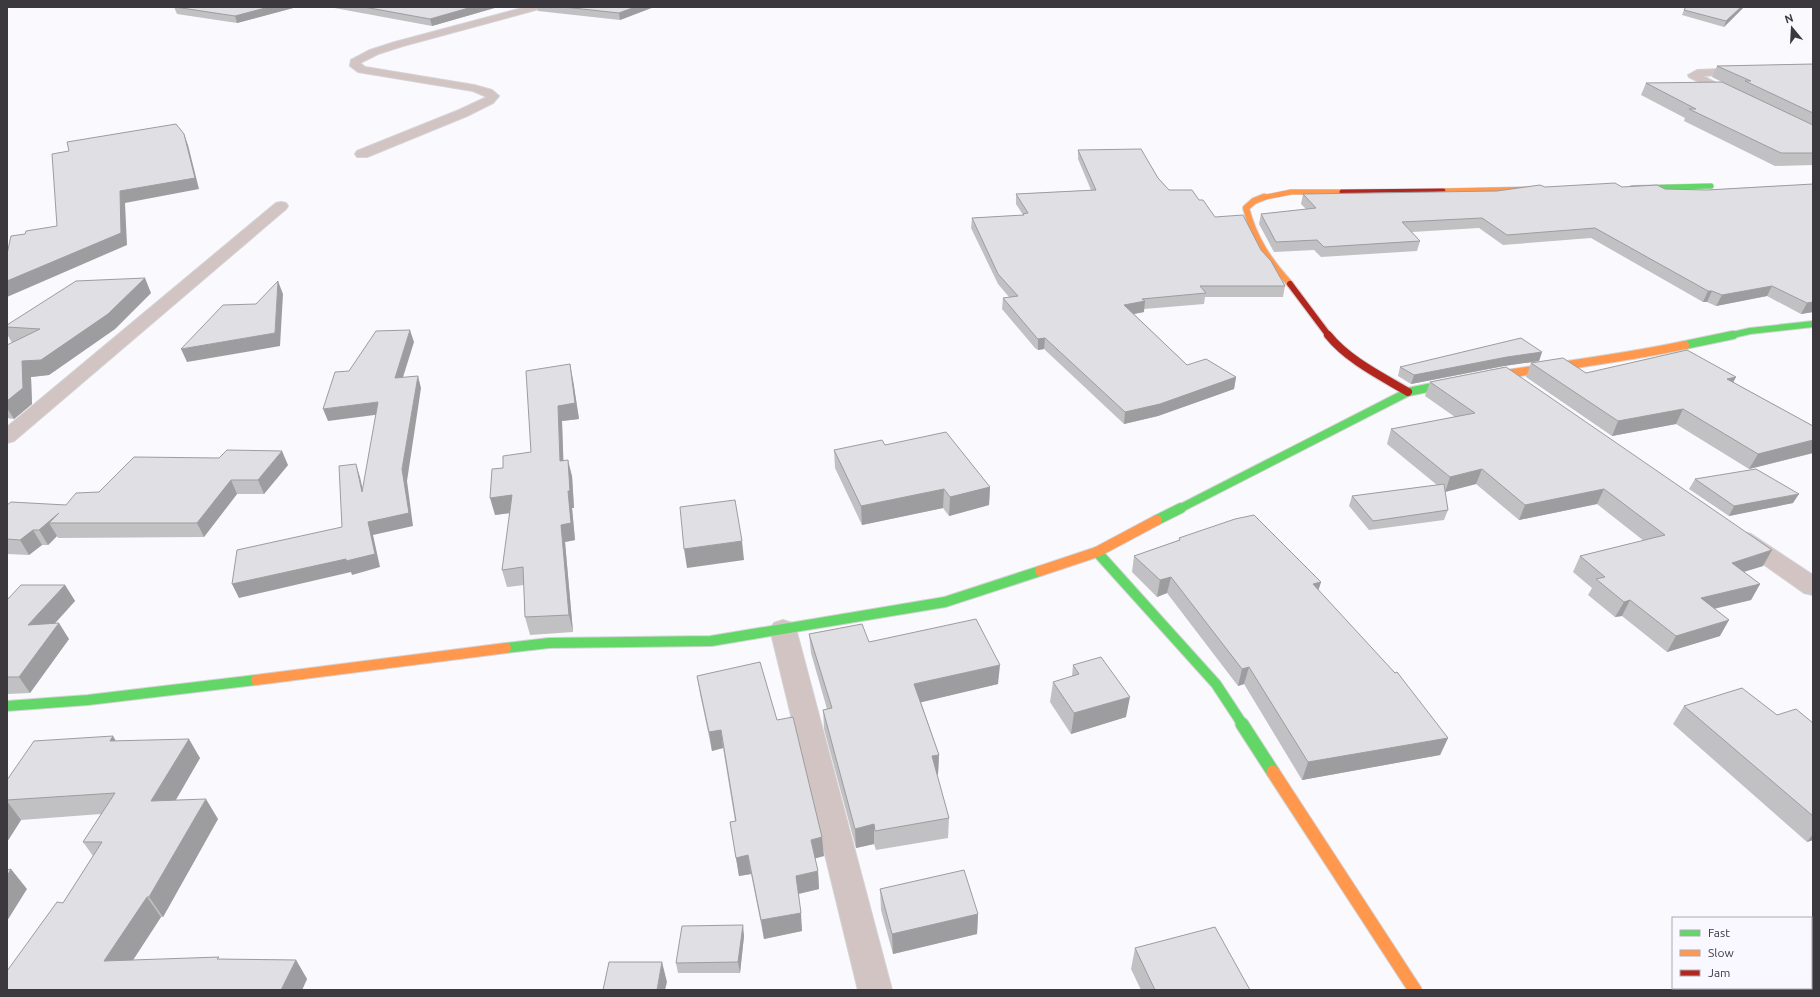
<svg xmlns="http://www.w3.org/2000/svg" width="1820" height="997" viewBox="0 0 1820 997" font-family="Ubuntu,sans-serif">
<style>
.lines{fill:none;stroke-linecap:round;stroke-linejoin:round}
.street-casing{stroke:#d4d3d6;stroke-width:2}
.fast-far4-casing{stroke:#d4d3d6;stroke-width:6}
.fast-far3-casing{stroke:#d4d3d6;stroke-width:8}
.fast-far2-casing{stroke:#d4d3d6;stroke-width:10}
.fast-far1-casing{stroke:#d4d3d6;stroke-width:12}
.fast-casing{stroke:#d4d3d6;stroke-width:15}
.slow-far4-casing{stroke:#d4d3d6;stroke-width:6}
.slow-far3-casing{stroke:#d4d3d6;stroke-width:8}
.slow-far2-casing{stroke:#d4d3d6;stroke-width:10}
.slow-far1-casing{stroke:#d4d3d6;stroke-width:12}
.slow-casing{stroke:#d4d3d6;stroke-width:15}
.jam-far2-casing{stroke:#d4d3d6;stroke-width:6}
.jam-far1-casing{stroke:#d4d3d6;stroke-width:8}
.jam-casing{stroke:#d4d3d6;stroke-width:10}
.street{fill:#d1c4c3;fill-rule:evenodd}
.fast-far4{stroke:#63d668;stroke-width:5}
.fast-far3{stroke:#63d668;stroke-width:6}
.fast-far2{stroke:#63d668;stroke-width:8}
.fast-far1{stroke:#63d668;stroke-width:10}
.fast{stroke:#63d668;stroke-width:13}
.slow-far4{stroke:#ff974d;stroke-width:5}
.slow-far3{stroke:#ff974d;stroke-width:6}
.slow-far2{stroke:#ff974d;stroke-width:8}
.slow-far1{stroke:#ff974d;stroke-width:10}
.slow{stroke:#ff974d;stroke-width:13}
.jam-far2{stroke:#b3261e;stroke-width:5}
.jam-far1{stroke:#b3261e;stroke-width:6}
.jam{stroke:#b3261e;stroke-width:8}
.wall{fill:#c1c0c3}
.shaded-wall{fill:#9d9c9f}
.building{fill:#e0dfe3;stroke:#9d9c9f}
</style>
<rect width="100%" height="100%" fill="#faf9fd"/>
<g class="lines">
<g class="street-casing">
<g id="street">
<polygon points="526,7 541,7 539,9 403,46 378,54 360,63 365,67 474,85 492,90 499,96 493,103 467,116 367,157 357,157 355,154 357,151 459,110 487,97 473,91 358,72 350,66 351,60 370,50 395,42"/>
<polygon points="1744,68 1748,69 1749,71 1748,73 1703,76 1735,93 1737,95 1735,97 1731,98 1689,77 1688,75 1697,70"/>
<polygon points="281,202 286,203 288,206 286,209 14,441 7,443 7,427 276,203"/>
<polygon points="1743,532 1751,534 1813,575 1813,595 1804,593 1735,544 1731,539 1735,534"/>
<polygon points="783,620 792,623 796,629 892,990 858,990 770,629 774,623"/>
</g>
</g>
<g class="fast-far4-casing">
<polyline id="fast-far4" points="1632,188 1711,186"/>
</g>
<g class="fast-far3-casing">
<polyline id="fast-far3" points="1728,336 1750,331 1813,324"/>
</g>
<g class="fast-far2-casing">
<g id="fast-far2">
<polyline points="1685,345 1733,335"/>
<polyline points="1179,509 1408,392 1447,384"/>
</g>
</g>
<g class="fast-far1-casing">
<g id="fast-far1">
<polyline points="1157,520 1181,508"/>
<polyline points="1097,552 1216,684 1243,725"/>
<polyline points="506,648 549,643 711,641 945,602 1040,571"/>
<polyline points="7,706 88,700 256,680"/>
</g>
</g>
<g class="fast-casing">
<polyline id="fast" points="1242,724 1273,772"/>
</g>
<g class="slow-far4-casing">
<g id="slow-far4">
<polyline points="1443,191 1534,189"/>
<polyline points="1261,198 1291,192 1342,192"/>
</g>
</g>
<g class="slow-far3-casing">
<path id="slow-far3" d="M1264,197L1254,201L1246,208C1254,239 1269,261 1290,284"/>
</g>
<g class="slow-far2-casing">
<path id="slow-far2" d="M1447,384C1526,369 1607,362 1685,345"/>
</g>
<g class="slow-far1-casing">
<g id="slow-far1">
<polyline points="1040,571 1097,552 1157,520"/>
<polyline points="256,680 506,648"/>
</g>
</g>
<g class="slow-casing">
<polyline id="slow" points="1273,772 1415,990"/>
</g>
<g class="jam-far2-casing">
<polyline id="jam-far2" points="1342,192 1443,191"/>
</g>
<g class="jam-far1-casing">
<polyline id="jam-far1" points="1290,284 1329,336"/>
</g>
<g class="jam-casing">
<path id="jam" d="M1328,335C1348,360 1381,376 1408,392"/>
</g>
<use href="#street" class="street"/>
<use href="#fast-far4" class="fast-far4"/>
<use href="#fast-far3" class="fast-far3"/>
<use href="#fast-far2" class="fast-far2"/>
<use href="#fast-far1" class="fast-far1"/>
<use href="#fast" class="fast"/>
<use href="#slow-far4" class="slow-far4"/>
<use href="#slow-far3" class="slow-far3"/>
<use href="#slow-far2" class="slow-far2"/>
<use href="#slow-far1" class="slow-far1"/>
<use href="#slow" class="slow"/>
<use href="#jam-far2" class="jam-far2"/>
<use href="#jam-far1" class="jam-far1"/>
<use href="#jam" class="jam"/>
</g>
<g class="wall">
<polygon points="174,7 297,7 237,23 177,14"/>
<polygon points="329,7 498,7 432,26"/>
<polygon points="538,7 654,7 620,20 538,11"/>
<polygon points="1686,7 1744,7 1724,27 1682,15 1684,10"/>
<polygon points="1813,64 1813,165 1775,166 1684,121 1685,118 1641,95 1646,83 1722,82 1712,77 1717,66"/>
<polygon points="1078,150 1158,178 1169,190 1199,200 1215,217 1261,250 1285,286 1283,297 1205,297 1204,304 1144,309 1144,312 1134,314 1187,365 1236,377 1234,389 1158,416 1124,424 1044,349 1038,350 1035,348 1002,309 1003,298 1009,297 998,284 971,228 972,218 1023,215 1016,204 1016,194 1091,190 1078,159"/>
<polygon points="1813,184 1813,312 1801,314 1767,296 1716,306 1707,302 1703,302 1591,238 1503,245 1479,228 1412,232 1420,241 1417,251 1321,257 1314,250 1274,252 1259,224 1261,214 1306,209 1301,204 1303,194 1497,191 1545,187 1622,187 1665,189 1707,190"/>
<polygon points="151,293 115,329 49,375 31,377 32,404 14,419 7,418 7,345 12,343 7,334 7,325"/>
<polygon points="1542,352 1539,361 1504,366 1411,384 1398,376 1400,367"/>
<polygon points="1531,363 1586,373 1736,377 1733,382 1813,426 1813,453 1749,469 1676,424 1612,436 1526,377"/>
<polygon points="573,380 579,419 562,421 563,460 572,476 574,508 572,508 575,540 565,542 573,632 530,635 525,617 524,585 507,587 502,570 510,513 495,515 503,468 531,452"/>
<polygon points="1430,382 1763,566 1744,572 1760,584 1751,600 1714,609 1720,636 1667,652 1622,616 1615,617 1588,595 1592,588 1573,572 1580,556 1644,541 1597,504 1519,520 1476,484 1445,492 1448,510 1444,520 1369,530 1349,506 1352,496 1437,485 1387,444 1391,429 1455,417 1425,396"/>
<polygon points="885,445 990,487 989,505 949,516 943,508 862,525 835,468 834,450"/>
<polygon points="288,465 264,494 237,494 204,537 58,538 57,536 48,545 42,545 29,555 7,554 7,505 66,505 99,492"/>
<polygon points="1695,479 1793,503 1729,516 1689,489"/>
<polygon points="1179,538 1321,582 1318,590 1448,738 1440,755 1302,780 1244,684 1238,686 1167,593 1157,597 1132,572 1134,556 1179,540"/>
<polygon points="65,585 75,601 55,623 69,639 30,693 7,694 7,600"/>
<polygon points="809,634 869,642 998,684 921,702 939,755 938,774 937,775 949,818 948,838 876,850 874,844 856,848 824,729 823,710 827,709 811,653"/>
<polygon points="1073,665 1126,717 1071,734 1050,702 1053,682 1072,676"/>
<polygon points="697,676 777,720 824,856 815,858 818,871 819,889 798,894 802,931 764,939 751,874 739,876 730,822 735,821 723,748 712,751 700,694"/>
<polygon points="1684,706 1813,723 1813,840 1807,842 1673,724"/>
<polygon points="116,741 200,758 176,800 218,819 163,917 161,917 133,960 220,959 296,960 307,979 302,990 7,990 93,856 83,842 101,814 21,820 7,842 7,780"/>
<polygon points="880,889 978,914 977,934 893,954 881,910"/>
<polygon points="744,936 740,973 678,973 676,963"/>
<polygon points="1135,948 1250,990 1141,990 1131,969"/>
</g>
<g class="shaded-wall">
<polygon points="269,7 297,7 237,23 235,16"/>
<polygon points="472,7 498,7 432,26 430,19"/>
<polygon points="635,7 654,7 620,20 619,13"/>
<polygon points="1741,7 1744,7 1724,27 1726,21"/>
<polygon points="184,134 188,145 199,189 125,203 127,245 7,297 7,281"/>
<polygon points="145,278 151,293 115,329 49,375 31,377 32,404 14,419 7,408 7,401 22,361"/>
<polygon points="278,281 283,294 280,346 187,362 181,349 275,333"/>
<polygon points="1772,286 1767,296 1716,306 1722,295"/>
<polygon points="1708,291 1712,291 1707,302 1703,302"/>
<polygon points="1145,301 1144,312 1123,316 1124,305"/>
<polygon points="1813,302 1813,312 1801,314 1807,303"/>
<polygon points="410,330 414,342 399,390 395,378"/>
<polygon points="1045,338 1044,349 1038,350 1038,339"/>
<polygon points="1542,352 1539,361 1504,366 1411,384 1414,375 1507,357"/>
<polygon points="570,364 573,380 579,419 562,421 564,477 560,461 558,406"/>
<polygon points="418,376 421,388 407,481 413,526 373,535 380,567 352,575 351,572 239,598 232,584 368,522 402,469"/>
<polygon points="1236,377 1234,389 1158,416 1124,424 1125,412"/>
<polygon points="1736,377 1728,392 1727,379"/>
<polygon points="378,402 382,414 328,421 323,409"/>
<polygon points="1683,409 1676,424 1612,436 1618,421"/>
<polygon points="1813,440 1813,453 1749,469 1758,454"/>
<polygon points="282,451 288,465 264,494 258,480"/>
<polygon points="568,460 572,476 574,508 572,508 575,540 565,542 573,632 569,615 561,525 568,491"/>
<polygon points="356,464 360,477 366,504 362,492"/>
<polygon points="1482,469 1476,484 1445,492 1450,477"/>
<polygon points="231,480 237,494 204,537 197,523"/>
<polygon points="990,487 989,505 949,516 950,497"/>
<polygon points="944,489 943,508 862,525 861,506"/>
<polygon points="1604,489 1597,504 1519,520 1525,505"/>
<polygon points="1799,494 1793,503 1729,516 1734,506"/>
<polygon points="512,495 517,512 495,515 490,498"/>
<polygon points="59,513 49,523 57,536 48,545 39,530"/>
<polygon points="33,530 42,545 29,555 20,540"/>
<polygon points="742,541 744,560 687,568 684,549"/>
<polygon points="1772,550 1763,566 1723,578 1732,563"/>
<polygon points="1171,577 1167,593 1157,597 1160,580"/>
<polygon points="1321,582 1316,598 1313,584"/>
<polygon points="1760,584 1751,600 1691,614 1701,598"/>
<polygon points="65,585 75,601 39,641 28,625"/>
<polygon points="1630,600 1622,616 1615,617 1624,602"/>
<polygon points="1729,620 1720,636 1667,652 1676,636"/>
<polygon points="59,623 69,639 30,693 19,677"/>
<polygon points="1000,665 998,684 914,704 914,684"/>
<polygon points="1249,667 1244,684 1238,686 1242,669"/>
<polygon points="1130,697 1126,717 1071,734 1074,713"/>
<polygon points="721,730 723,748 712,751 709,732"/>
<polygon points="113,736 125,756 110,741"/>
<polygon points="1448,738 1440,755 1302,780 1308,762"/>
<polygon points="189,739 200,758 164,820 151,801"/>
<polygon points="939,755 938,774 931,776 932,756"/>
<polygon points="206,799 218,819 163,917 149,897"/>
<polygon points="7,801 21,820 7,842"/>
<polygon points="874,824 874,844 856,848 855,829"/>
<polygon points="1813,834 1813,840 1807,842"/>
<polygon points="822,837 824,856 813,859 811,840"/>
<polygon points="748,855 751,874 739,876 736,858"/>
<polygon points="11,869 27,889 7,921 7,876"/>
<polygon points="818,871 819,889 798,894 796,876"/>
<polygon points="147,897 161,917 120,980 104,961"/>
<polygon points="801,913 802,931 764,939 761,920"/>
<polygon points="978,914 977,934 893,954 892,934"/>
<polygon points="743,925 744,936 740,973 738,962"/>
<polygon points="296,960 307,979 302,990 281,990"/>
<polygon points="662,962 667,982 665,990 657,990"/>
</g>
<g class="building">
<polygon points="175,7 269,7 235,16"/>
<polygon points="364,7 472,7 430,19"/>
<polygon points="564,7 635,7 619,13"/>
<polygon points="1686,7 1741,7 1726,21 1684,10"/>
<polygon points="1813,64 1813,113 1745,81 1751,81 1717,66"/>
<polygon points="1722,82 1813,125 1813,153 1781,153 1689,109 1696,109 1646,83"/>
<polygon points="176,124 184,134 195,178 120,191 121,233 7,281 7,254 11,236 25,234 26,231 57,226 52,154 69,151 67,142"/>
<polygon points="1141,149 1158,178 1169,190 1192,190 1199,200 1203,200 1215,217 1243,215 1261,250 1271,261 1285,286 1200,286 1206,293 1142,299 1145,301 1124,305 1187,365 1206,359 1236,377 1160,404 1125,412 1045,338 1038,339 1036,337 1003,298 1018,296 998,274 972,218 1024,215 1023,214 1028,213 1016,194 1096,190 1078,150"/>
<polygon points="1615,183 1622,187 1657,185 1665,189 1707,190 1813,184 1813,302 1807,303 1772,286 1722,295 1712,291 1708,291 1595,228 1507,235 1482,218 1402,222 1420,241 1324,247 1317,240 1276,242 1261,214 1316,208 1303,194 1497,191 1540,185 1545,187"/>
<polygon points="145,278 108,314 41,360 22,361 23,388 7,401 7,345 40,329 7,327 7,325 76,281"/>
<polygon points="278,281 275,333 181,349 223,305 256,304"/>
<polygon points="410,330 395,378 418,376 402,469 409,513 368,522 375,554 346,561 346,559 232,584 237,550 342,527 339,466 356,464 362,492 378,402 323,409 335,372 349,371 376,331"/>
<polygon points="1521,338 1542,352 1507,357 1414,375 1400,367"/>
<polygon points="1687,350 1736,377 1727,379 1813,426 1813,440 1758,454 1683,409 1618,421 1531,363 1563,358 1586,373"/>
<polygon points="570,364 575,403 558,406 560,461 568,460 570,491 568,491 571,523 561,525 569,615 525,617 523,567 502,570 512,495 490,498 492,469 503,468 503,456 531,452 526,371"/>
<polygon points="1506,367 1772,550 1732,563 1760,584 1701,598 1729,620 1676,636 1630,600 1624,602 1596,579 1605,577 1580,556 1665,535 1604,489 1525,505 1482,469 1450,477 1391,429 1475,413 1430,382"/>
<polygon points="946,432 990,487 950,497 944,489 861,506 834,450 882,440 885,445"/>
<polygon points="227,450 282,451 258,480 231,480 197,523 49,523 59,513 39,530 33,530 20,540 7,539 7,505 11,502 66,505 76,493 99,492 134,457 219,458"/>
<polygon points="1756,469 1799,494 1734,506 1695,479"/>
<polygon points="1444,484 1448,510 1373,521 1352,496"/>
<polygon points="735,500 742,541 684,549 680,507"/>
<polygon points="1254,515 1321,582 1313,584 1395,673 1397,672 1448,738 1308,762 1249,667 1242,669 1171,577 1160,580 1134,556 1180,540 1179,538 1235,519"/>
<polygon points="21,585 65,585 28,625 59,623 19,677 7,677 7,600"/>
<polygon points="976,619 1000,665 914,684 939,755 932,756 949,818 875,831 874,824 855,829 823,710 832,708 809,634 862,624 869,642"/>
<polygon points="1101,657 1130,697 1074,713 1053,682 1079,674 1073,665"/>
<polygon points="760,662 777,720 793,717 822,837 811,840 818,871 796,876 801,913 761,920 748,855 736,858 730,822 736,821 721,730 709,732 697,676"/>
<polygon points="1742,688 1777,715 1796,709 1813,723 1813,816 1684,706"/>
<polygon points="113,736 110,741 189,739 151,801 206,799 149,897 147,897 104,961 219,957 217,959 296,960 281,990 7,990 7,971 57,902 63,903 102,842 83,842 115,793 7,800 7,780 34,741"/>
<polygon points="11,869 7,876 7,870"/>
<polygon points="964,870 978,914 892,934 880,889"/>
<polygon points="743,925 738,962 676,963 682,926"/>
<polygon points="1215,927 1250,990 1155,990 1135,948"/>
<polygon points="609,962 662,962 657,990 603,990"/>
</g>
<rect width="1820" height="997" fill="none" stroke="#3b393d" stroke-width="16"/>
<rect x="1672" y="917" width="140" height="72" fill="#f9f7ff" stroke="#adabb1"/>
<rect x="1680" y="930" width="20" height="6" fill="#63d668" stroke="#adabb1"/>
<text x="1708" y="937" font-size="12" fill="#3b393d">Fast</text>
<rect x="1680" y="950" width="20" height="6" fill="#ff974d" stroke="#adabb1"/>
<text x="1708" y="957" font-size="12" fill="#3b393d">Slow</text>
<rect x="1680" y="970" width="20" height="6" fill="#b3261e" stroke="#adabb1"/>
<text x="1708" y="977" font-size="12" fill="#3b393d">Jam</text>
<g transform="translate(1792 28) rotate(342)" stroke="#f9f7ff" stroke-width="3" paint-order="stroke">
<path d="M0-3L7 15L0 10L-7 15Z" fill="#3b393d"/>
<text y="-6" font-size="11" font-weight="bold" text-anchor="middle" fill="#3b393d">N</text>
</g>
</svg>
